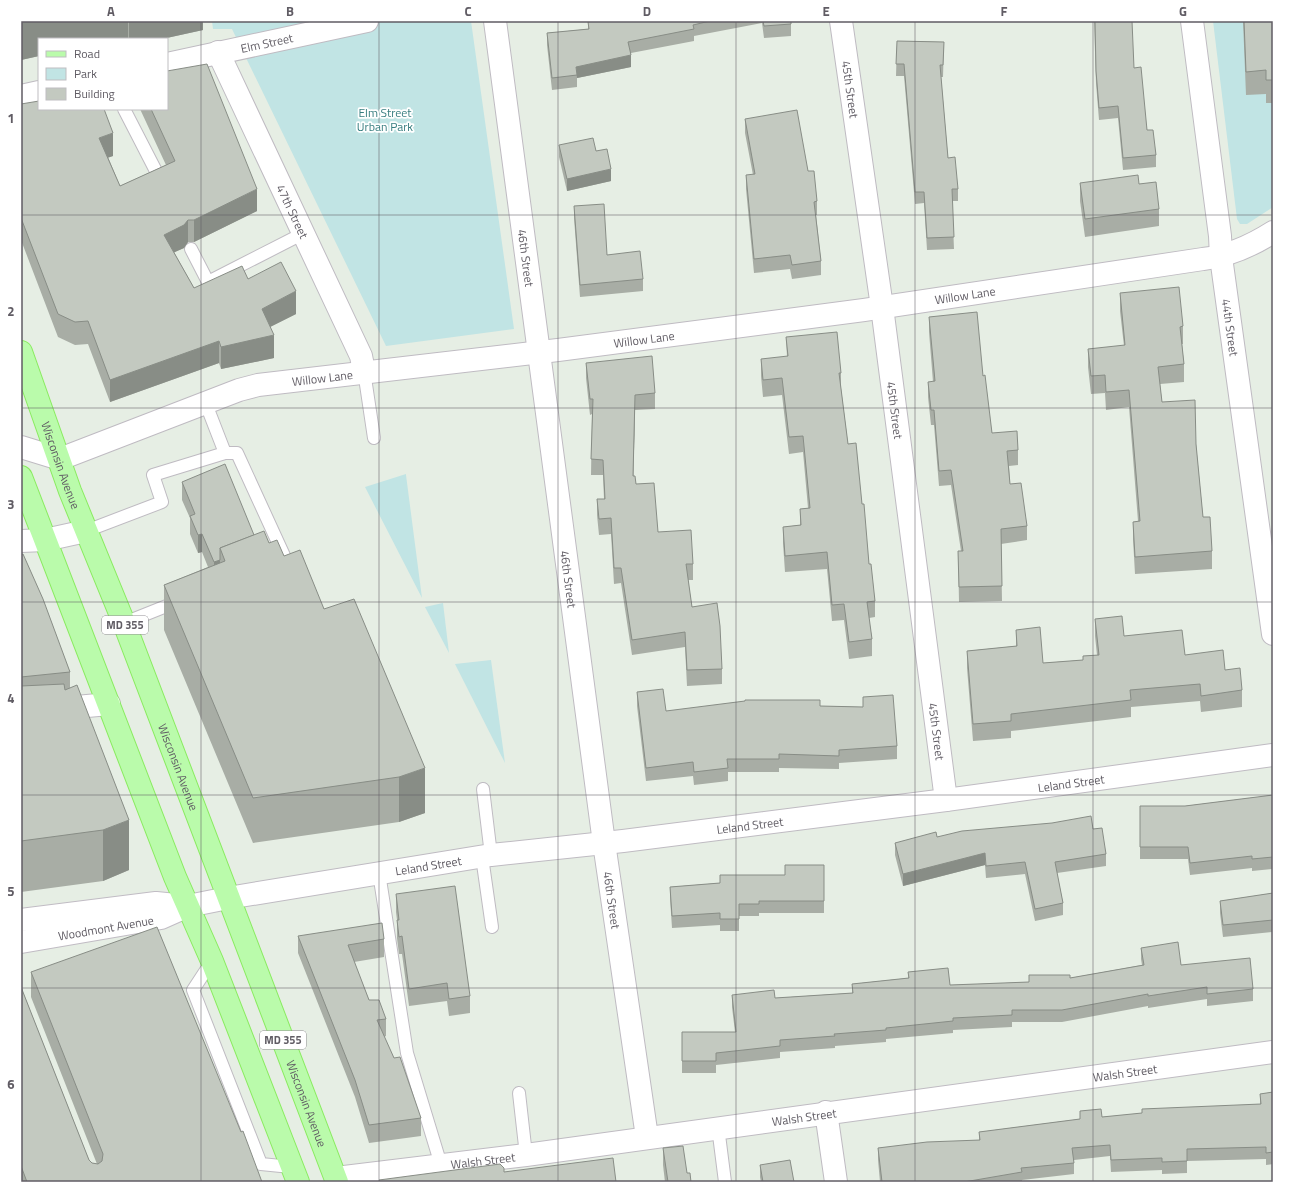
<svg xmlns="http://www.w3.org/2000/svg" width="1294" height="1203" viewBox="0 0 1294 1203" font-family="'Titillium Web',sans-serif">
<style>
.green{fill:#c1e4e4}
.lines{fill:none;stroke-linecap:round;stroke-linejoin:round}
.lane-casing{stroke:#bfbbc2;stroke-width:14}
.street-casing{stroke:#bfbbc2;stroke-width:24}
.secondary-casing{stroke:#c1bcc4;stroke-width:24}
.primary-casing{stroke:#8aeb60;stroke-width:24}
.lane{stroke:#fff;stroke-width:12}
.street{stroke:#fff;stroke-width:22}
.secondary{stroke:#fff;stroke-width:22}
.primary{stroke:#bafbab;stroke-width:22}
.wall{fill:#a8ada5}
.shaded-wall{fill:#888d86}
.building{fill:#c3c9c0;stroke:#888d86}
.grid{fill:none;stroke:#605c64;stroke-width:1;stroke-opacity:0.55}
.labels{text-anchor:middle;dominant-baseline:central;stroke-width:3.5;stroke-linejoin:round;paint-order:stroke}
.shield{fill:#fff;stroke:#908d92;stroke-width:1}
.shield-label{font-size:11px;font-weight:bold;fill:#605c64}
.street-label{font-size:12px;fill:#605c64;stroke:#fff}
.park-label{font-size:12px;fill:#377d7f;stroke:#fff}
.neatline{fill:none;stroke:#605c64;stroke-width:1.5}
.grid-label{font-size:13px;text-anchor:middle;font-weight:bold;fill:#605c64}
</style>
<rect width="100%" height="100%" fill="#e6eee4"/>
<g class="green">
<polygon points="212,21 471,21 514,329 386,346 232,29 213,29"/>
<polygon points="1213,21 1273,21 1273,207 1247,224 1240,224 1237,219"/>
<polygon points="406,474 406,475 422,598 365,487"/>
<polygon points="443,603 449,653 425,607"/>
<polygon points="491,660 505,763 455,664"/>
</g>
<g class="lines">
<g class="lane-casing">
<g id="lane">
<polyline points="124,109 159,177"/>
<polyline points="191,249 208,282 304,233"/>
<polyline points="364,371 374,438"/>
<polyline points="206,404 225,453"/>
<polyline points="86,531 162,502 153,475 225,453 237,453 286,560 274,565"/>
<polyline points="124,623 179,601"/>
<polyline points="483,789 491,855"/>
<polyline points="482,857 492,927"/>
<polyline points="379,873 407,1053 441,1165"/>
<polyline points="212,961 193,990 261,1164 291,1167"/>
<polyline points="519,1093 526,1155"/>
<polyline points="718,1127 725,1182"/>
</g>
</g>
<g class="street-casing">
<g id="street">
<path id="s1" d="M495,21L604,843L647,1137"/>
<path id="s2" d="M841,21L882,307L946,800"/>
<path id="s3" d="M1192,21L1220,236L1221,257L1273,634"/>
<path id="s4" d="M218,52L361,356L364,371"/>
<path id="s5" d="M167,64L367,21"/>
<polyline points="21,96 39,92"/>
<path id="s6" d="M21,447L60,459L239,390L258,385L558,350L864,310L1203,259C1229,256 1251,246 1273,232"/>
<polyline points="21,541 45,540"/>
<polyline points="21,712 109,704"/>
<path id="s7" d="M228,898L491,855L623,841L946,800L1273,755"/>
<polyline points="826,1112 836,1182"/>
<path id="s8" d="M336,1178L526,1155L1273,1052"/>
</g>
</g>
<g class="secondary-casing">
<g id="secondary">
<polyline points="45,540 86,531"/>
<polyline points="21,920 156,903 186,906"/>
<path id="s9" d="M21,942L161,918L188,906L228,898"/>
</g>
</g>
<g class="primary-casing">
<g id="primary">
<path id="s10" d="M21,352L70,491L124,623L337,1182"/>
<polyline points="21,477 175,877 212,961 298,1182"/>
</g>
</g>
<use href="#lane" class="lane"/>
<use href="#street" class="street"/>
<use href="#secondary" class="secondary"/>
<use href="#primary" class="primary"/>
</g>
<g class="wall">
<polygon points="21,21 203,21 203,30 162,39 128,39 128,38 123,39 39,39 39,56 21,60"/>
<polygon points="593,21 791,21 791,36 764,38 762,23 694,36 694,41 631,53 631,67 577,78 577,87 552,90 547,45 547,33 588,29 588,22"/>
<polygon points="1094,21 1134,68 1147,130 1156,155 1156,167 1123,170 1118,118 1099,120 1096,83"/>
<polygon points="1243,21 1273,21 1273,103 1266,103 1266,94 1246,95"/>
<polygon points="897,41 944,42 943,77 941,77 948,158 958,189 958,201 952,201 954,249 927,250 924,203 915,204 904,76 896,76"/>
<polygon points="21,104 113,156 108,157 120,186 166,165 140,109 167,109 257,211 194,242 188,242 184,248 174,252 194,288 248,279 296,314 270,327 274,358 221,369 219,363 110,402 88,344 75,345 58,337 21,240"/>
<polygon points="745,119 808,171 817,201 817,215 816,215 821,261 821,275 792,279 790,269 754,273 746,189 746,175 753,175 745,133"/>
<polygon points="559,145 596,151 611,181 567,191 559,157"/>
<polygon points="1080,183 1139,184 1159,209 1159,226 1085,237 1080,201"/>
<polygon points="574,206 607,255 643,279 643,291 580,297 574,218"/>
<polygon points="1120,293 1183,326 1183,344 1182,344 1184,364 1184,382 1160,384 1162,402 1196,444 1203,517 1212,551 1212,569 1135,574 1133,539 1133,522 1138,521 1129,407 1106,410 1105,393 1091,394 1088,367 1088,349 1124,346 1120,311"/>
<polygon points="929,317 983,376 992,433 1018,450 1018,465 1009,466 1010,484 1027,526 1027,540 1001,544 1002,601 959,602 958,551 961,551 951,485 939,486 934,425 931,425 928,397 928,382 933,382 929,332"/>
<polygon points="786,337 841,373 841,388 848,444 862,504 869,564 875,601 875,617 869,618 872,639 872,656 849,659 844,620 832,621 827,569 785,572 783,543 783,527 800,525 800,509 808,508 803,452 789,454 782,395 763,397 761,376 761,359 787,357"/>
<polygon points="586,363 655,393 655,409 635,410 633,476 636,484 658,532 693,564 693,580 688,580 692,607 722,669 722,684 687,686 685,647 632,655 621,583 614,584 611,534 599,535 597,515 597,499 604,499 603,475 591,475 592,414 590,415 586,378"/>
<polygon points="182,482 254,535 269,543 284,556 324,609 425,813 399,822 253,843 164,630 164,585 208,567 202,552 198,553 190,534 190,518 182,500"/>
<polygon points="21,555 70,672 70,688 129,870 103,881 21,892"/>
<polygon points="1095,619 1124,636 1185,655 1225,670 1242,690 1242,707 1201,712 1200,701 1131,707 1131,717 1011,731 1011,738 973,741 967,668 967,651 1016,646 1016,630 1043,663 1083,660 1083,656 1097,655 1095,636"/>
<polygon points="637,692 666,711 820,706 863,707 863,697 897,746 897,759 839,763 839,769 779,768 779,772 728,772 728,781 694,785 693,776 646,781 637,706"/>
<polygon points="1273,795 1273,869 1252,871 1252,868 1190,875 1188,859 1140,859 1140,806 1185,806"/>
<polygon points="1093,829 1106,854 1106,866 1057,873 1063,903 1063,915 1035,921 1025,874 986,878 985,865 903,886 895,855 895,843 937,837"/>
<polygon points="824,865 824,913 759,913 759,916 739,916 739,931 720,931 720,925 672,928 670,898 670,887 720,883 785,875"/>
<polygon points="1273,893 1273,932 1223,937 1220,913 1220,901"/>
<polygon points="396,894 470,996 470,1013 449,1016 447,1001 409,1006 402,954 399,954 397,938 397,920 396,912"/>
<polygon points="298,936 384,939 384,957 354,962 369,1000 386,1019 386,1036 384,1037 421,1118 421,1136 369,1143 355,1097 298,953"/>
<polygon points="1141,948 1181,965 1253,989 1253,1001 1207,1006 1207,999 1148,1008 1148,1006 1062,1022 1012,1022 1012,1027 953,1030 953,1033 886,1039 886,1042 835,1046 835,1048 780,1052 780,1058 716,1065 716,1073 682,1073 682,1032 735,1032 732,1007 732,995 775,998 852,993 852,984 908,978 908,972 950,985 1029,982 1070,978 1142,965 1141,959"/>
<polygon points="31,972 262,1182 21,1182 21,987 89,1160 92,1163 97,1164 31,997"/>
<polygon points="1273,1092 1273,1164 1266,1165 1266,1159 1187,1161 1187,1173 1162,1174 1162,1170 1111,1172 1110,1156 1074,1160 1074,1174 1022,1180 1022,1182 880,1182 878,1160 878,1148 979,1140 979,1132 1080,1119 1080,1111 1102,1117 1260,1104 1260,1094"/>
<polygon points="663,1148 687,1173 691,1182 665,1182 663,1165"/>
<polygon points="760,1165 794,1182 761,1182 760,1177"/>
</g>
<g class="shaded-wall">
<polygon points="31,21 128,21 128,38 123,39 39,39 39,56 21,60 21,23"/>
<polygon points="129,21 203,21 203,30 162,39 129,39"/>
<polygon points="631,55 631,67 577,78 576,67"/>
<polygon points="113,133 113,156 99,161 99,138"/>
<polygon points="611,169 611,181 567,191 567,179"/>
<polygon points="257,189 257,211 194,242 194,220"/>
<polygon points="188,220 188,242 184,248 164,257 164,235"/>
<polygon points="296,291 296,314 262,331 262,309"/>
<polygon points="274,335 274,358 221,369 221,347"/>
<polygon points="219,341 219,363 110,402 110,380"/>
<polygon points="635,395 635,410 633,492 633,476"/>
<polygon points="202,534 202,552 198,553 198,535"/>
<polygon points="220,560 220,578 214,580 214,562"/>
<polygon points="425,768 425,813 399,822 399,777"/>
<polygon points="129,820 129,870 103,881 103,830"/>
<polygon points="985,853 985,865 903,886 903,874"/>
</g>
<g class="building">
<polygon points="21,21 31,21 21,23"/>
<polygon points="593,21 710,21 693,25 694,29 628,42 631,55 576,67 577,75 552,78 547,33 589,29 588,22"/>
<polygon points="763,21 791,21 791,24 764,26"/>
<polygon points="1095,21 1132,21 1134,68 1141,67 1147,130 1153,130 1156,155 1123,158 1118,106 1099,108 1096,71"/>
<polygon points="1244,21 1273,21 1273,80 1266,80 1266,70 1246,72"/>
<polygon points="897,41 944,42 943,65 940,65 948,158 955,157 958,189 952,189 954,237 927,238 924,192 915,192 904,64 896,64"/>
<polygon points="207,64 257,189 194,220 188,220 184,225 164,235 194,288 242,266 248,279 281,262 296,291 262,309 274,335 221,347 219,341 110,380 88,321 75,322 58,314 21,218 21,104 39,101 39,109 104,109 113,133 99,138 120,186 175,161 151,109 167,109 167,71"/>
<polygon points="797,110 808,171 814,171 817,201 814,202 821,261 792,265 790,255 754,259 746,175 755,174 745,119"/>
<polygon points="593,138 596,151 607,149 611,169 567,179 559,145"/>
<polygon points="1138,175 1139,184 1156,182 1159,209 1085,219 1080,183"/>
<polygon points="604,204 607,255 640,251 643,279 580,285 574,206"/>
<polygon points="1179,287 1183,326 1180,327 1184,364 1158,367 1162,402 1195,400 1196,444 1203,517 1210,517 1212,551 1135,557 1133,522 1140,521 1129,390 1106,392 1105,375 1091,376 1088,349 1125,345 1120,293"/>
<polygon points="977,312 983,376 985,375 992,433 1017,431 1018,450 1007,451 1010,484 1021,483 1027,526 1001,529 1002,586 959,587 958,551 963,551 951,470 939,471 934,410 931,410 928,382 935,381 929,317"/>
<polygon points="837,332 841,373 839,373 848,444 856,443 862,504 864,504 869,564 871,564 875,601 867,602 872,639 849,642 844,604 832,605 827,552 785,556 783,527 801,525 800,509 810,508 803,436 789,437 782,378 763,380 761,359 788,356 786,337"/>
<polygon points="652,356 655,393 635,395 633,476 635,476 636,484 654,483 658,532 691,530 693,564 686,564 692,607 717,603 720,626 722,669 687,670 685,632 632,640 621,568 614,568 611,518 599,519 597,499 605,499 603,460 591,459 593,399 590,399 586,363"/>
<polygon points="225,464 254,535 220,548 220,560 214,562 202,534 198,535 190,516 195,514 182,482"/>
<polygon points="264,531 269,543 277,540 284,556 300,550 324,609 354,599 425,768 399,777 253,798 164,585 225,561 220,548"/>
<polygon points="23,554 43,599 70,672 21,677 21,555"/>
<polygon points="1122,616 1124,636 1182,630 1185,655 1223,650 1225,670 1240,668 1242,690 1201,696 1200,684 1130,690 1131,700 1011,714 1011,721 973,724 967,651 1017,646 1016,630 1040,627 1043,663 1083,660 1083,656 1099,655 1095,619"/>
<polygon points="64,684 65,690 77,685 129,820 103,830 21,841 21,686"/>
<polygon points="663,689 666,711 745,701 745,700 820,700 820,706 863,707 863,697 893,695 897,746 839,750 839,756 779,754 779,759 727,759 728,768 694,772 693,762 646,768 637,692"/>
<polygon points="1273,795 1273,857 1252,859 1252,856 1190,863 1188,847 1140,847 1140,806 1185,806"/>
<polygon points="1091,816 1093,829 1102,828 1106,854 1055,862 1063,903 1035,909 1025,862 986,866 985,853 903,874 895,843 936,832 937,837 962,831 1052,823"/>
<polygon points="785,865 824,865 824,901 759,901 759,904 739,904 739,919 720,919 720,913 672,916 670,887 720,883 720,875 785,875"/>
<polygon points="455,886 470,996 449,999 447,983 409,989 402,936 399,937 397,920 399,920 396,894"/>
<polygon points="1273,893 1273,920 1223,925 1220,901"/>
<polygon points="382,923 384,939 348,945 369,1000 379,1000 386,1019 377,1020 394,1058 400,1057 421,1118 369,1125 355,1080 298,936"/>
<polygon points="157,927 241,1132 243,1131 262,1182 27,1182 21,1166 21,987 89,1160 92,1163 98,1164 102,1161 103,1154 31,972"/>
<polygon points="1178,942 1181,965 1250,958 1253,989 1207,994 1207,987 1148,996 1148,994 1062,1010 1012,1010 1012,1015 953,1018 953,1021 886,1028 886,1030 834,1034 835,1036 780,1040 780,1046 716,1053 716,1061 682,1061 682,1032 736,1032 732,995 774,990 775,998 853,993 852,984 909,978 908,972 948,968 950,985 1029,982 1029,975 1070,975 1070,978 1144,965 1141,948"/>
<polygon points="1273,1092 1273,1152 1266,1153 1266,1147 1187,1149 1187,1161 1162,1162 1162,1158 1111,1160 1110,1145 1072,1148 1074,1163 1021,1168 1022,1172 964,1182 882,1182 878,1148 927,1142 980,1140 979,1132 1080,1119 1080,1111 1101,1109 1102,1117 1142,1113 1142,1109 1261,1104 1260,1094"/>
<polygon points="683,1146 687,1173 690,1173 691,1182 668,1182 663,1148"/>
<polygon points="613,1158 616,1182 380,1182 379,1180 500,1164 504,1168 504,1172"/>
<polygon points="790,1160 794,1182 763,1182 760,1165"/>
</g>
<path class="grid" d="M201,21V1182M379,21V1182M558,21V1182M736,21V1182M915,21V1182M1093,21V1182M21,215H1273M21,408H1273M21,602H1273M21,795H1273M21,988H1273"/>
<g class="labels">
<g class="shield">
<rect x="102" y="616" width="46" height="18" rx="3"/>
<rect x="260" y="1031" width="46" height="18" rx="3"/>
</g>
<g class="shield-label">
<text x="125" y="625">MD 355</text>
<text x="283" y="1040">MD 355</text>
</g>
<g class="street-label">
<text stroke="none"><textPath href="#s5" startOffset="102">Elm Street</textPath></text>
<text stroke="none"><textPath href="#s2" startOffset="69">45th Street</textPath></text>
<text stroke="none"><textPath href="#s4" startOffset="176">47th Street</textPath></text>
<text stroke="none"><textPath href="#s1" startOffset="239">46th Street</textPath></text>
<text stroke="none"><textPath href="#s6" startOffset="965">Willow Lane</textPath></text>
<text stroke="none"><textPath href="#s3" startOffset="309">44th Street</textPath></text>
<text stroke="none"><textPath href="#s6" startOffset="641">Willow Lane</textPath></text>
<text stroke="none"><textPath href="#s6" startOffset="317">Willow Lane</textPath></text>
<text stroke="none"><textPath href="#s2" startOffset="393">45th Street</textPath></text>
<text stroke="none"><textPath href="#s10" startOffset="120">Wisconsin Avenue</textPath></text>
<text stroke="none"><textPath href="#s1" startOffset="563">46th Street</textPath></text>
<text stroke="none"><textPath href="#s2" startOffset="717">45th Street</textPath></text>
<text stroke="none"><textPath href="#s10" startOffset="444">Wisconsin Avenue</textPath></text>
<text stroke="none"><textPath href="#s7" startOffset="851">Leland Street</textPath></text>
<text stroke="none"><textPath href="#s7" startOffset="527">Leland Street</textPath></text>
<text stroke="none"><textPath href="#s7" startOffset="203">Leland Street</textPath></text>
<text stroke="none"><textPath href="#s1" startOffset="887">46th Street</textPath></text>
<text stroke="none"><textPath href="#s9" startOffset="86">Woodmont Avenue</textPath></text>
<text stroke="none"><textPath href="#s8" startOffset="796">Walsh Street</textPath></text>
<text stroke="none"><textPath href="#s10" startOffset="804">Wisconsin Avenue</textPath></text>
<text stroke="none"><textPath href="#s8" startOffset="472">Walsh Street</textPath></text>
<text stroke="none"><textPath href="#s8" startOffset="148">Walsh Street</textPath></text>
</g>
<g class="park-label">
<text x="385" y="112">Elm Street<tspan x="385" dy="14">Urban Park</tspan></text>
</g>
</g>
<rect width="1294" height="1203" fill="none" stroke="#ffffff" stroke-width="44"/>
<rect x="38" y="38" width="130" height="72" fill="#ffffff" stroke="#bfbec1"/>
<rect x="46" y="51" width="20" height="6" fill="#bafbab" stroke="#bfbec1"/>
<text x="74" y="58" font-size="12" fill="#605c64">Road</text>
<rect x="46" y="68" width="20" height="12" fill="#c1e4e4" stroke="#bfbec1"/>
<text x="74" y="78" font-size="12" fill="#605c64">Park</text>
<rect x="46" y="88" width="20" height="12" fill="#c3c9c0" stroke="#bfbec1"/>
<text x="74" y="98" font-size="12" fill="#605c64">Building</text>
<rect x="22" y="22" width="1250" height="1159" class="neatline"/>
<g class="grid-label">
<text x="111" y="16">A</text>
<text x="290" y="16">B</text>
<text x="468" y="16">C</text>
<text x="647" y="16">D</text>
<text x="826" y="16">E</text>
<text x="1004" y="16">F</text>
<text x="1183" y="16">G</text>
<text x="11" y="123">1</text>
<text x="11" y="316">2</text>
<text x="11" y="509">3</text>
<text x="11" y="703">4</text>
<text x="11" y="896">5</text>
<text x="11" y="1089">6</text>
</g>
</svg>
